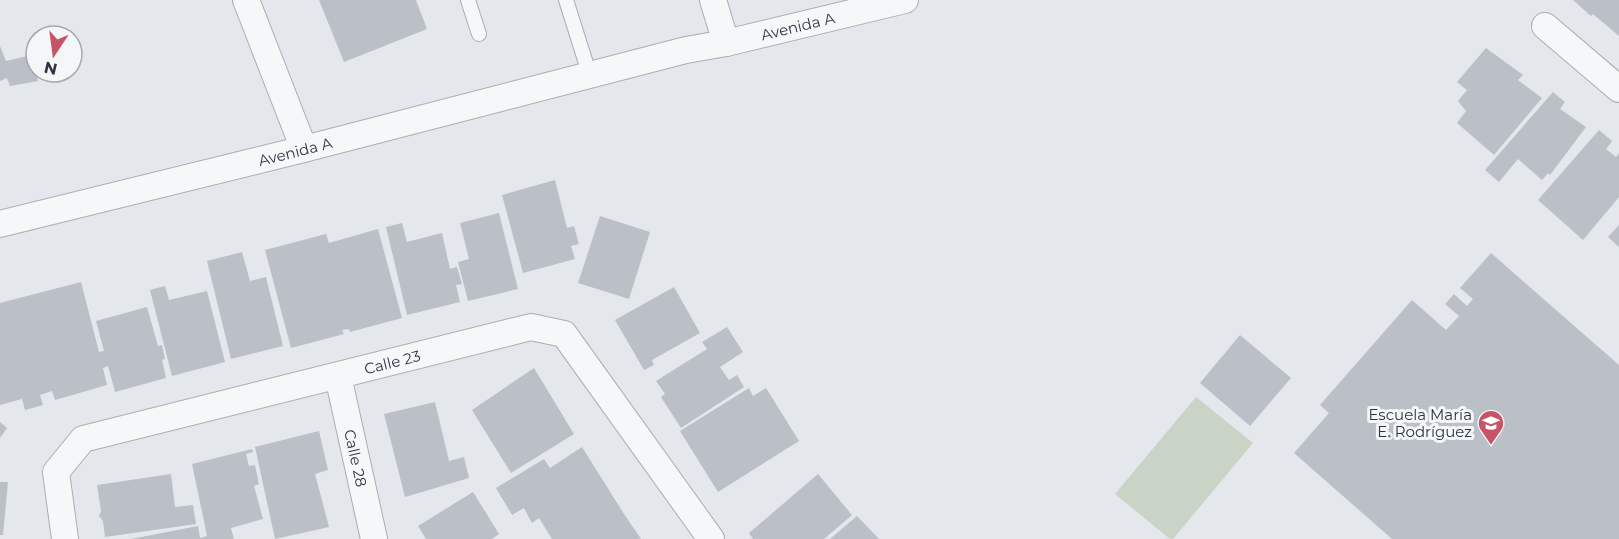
<svg xmlns="http://www.w3.org/2000/svg" width="1619" height="539" viewBox="0 0 1619 539" font-family="Montserrat,sans-serif">
<style>
.green{fill:#c9d4c6}
.building{fill:#bbc0c7}
.lines{fill:none;stroke-linecap:round;stroke-linejoin:round}
.service-casing{stroke:#a9aeb5;stroke-width:16}
.minor-casing{stroke:#a9aeb5;stroke-width:28}
.service{stroke:#f6f7f9;stroke-width:14}
.minor{stroke:#f6f7f9;stroke-width:26}
.labels{text-anchor:middle;dominant-baseline:central;stroke-width:6;stroke-linejoin:round;paint-order:stroke}
.street-label{font-size:15px;fill:#2d3542;stroke:#f4f6f8}
.poi-label{font-size:15px;fill:#2d3542;stroke:#f4f6f8;text-anchor:end}
</style>
<rect width="100%" height="100%" fill="#e4e7eb"/>
<polygon class="green" points="1196,397 1253,443 1173,539 1170,539 1115,494"/>
<g class="building">
<polygon points="319,0 416,0 427,29 344,62"/>
<polygon points="1573,0 1619,0 1619,36 1593,14 1591,16"/>
<polygon points="0,46 6,61 32,55 38,81 10,86 7,78 0,81"/>
<polygon points="1486,48 1523,75 1518,80 1542,98 1494,155 1457,123 1466,111 1458,101 1467,90 1457,82"/>
<polygon points="1553,92 1565,102 1560,109 1586,127 1550,175 1548,173 1542,180 1518,159 1499,182 1485,170"/>
<polygon points="1599,130 1612,141 1606,149 1616,157 1619,153 1619,197 1583,240 1538,200"/>
<polygon points="555,180 567,228 574,226 579,244 571,246 575,259 523,273 502,195"/>
<polygon points="499,213 518,289 468,301 458,262 469,259 460,223"/>
<polygon points="600,216 650,232 629,299 578,283"/>
<polygon points="402,223 407,242 442,233 450,269 457,267 462,284 456,285 460,302 407,315 386,227"/>
<polygon points="1619,225 1619,247 1608,237"/>
<polygon points="378,229 402,318 350,332 349,329 342,330 344,334 291,348 265,250 326,234 329,243"/>
<polygon points="242,252 250,281 266,277 283,346 231,359 207,261"/>
<polygon points="1491,253 1619,365 1619,539 1392,539 1294,453 1329,413 1320,405 1412,300 1446,330 1459,316 1445,304 1454,294 1467,306 1473,299 1460,288"/>
<polygon points="81,282 99,352 104,351 96,321 147,307 158,346 162,345 165,359 162,360 166,378 115,392 108,366 103,368 107,385 55,400 52,391 40,395 43,405 25,410 22,399 0,405 0,303"/>
<polygon points="165,286 169,300 207,291 225,362 172,376 150,290"/>
<polygon points="674,287 700,333 652,360 654,365 644,370 615,320"/>
<polygon points="727,327 743,352 720,367 729,380 737,375 744,387 681,428 661,397 665,394 656,381 707,349 702,342"/>
<polygon points="1240,335 1291,378 1250,426 1200,383"/>
<polygon points="534,368 574,434 511,473 472,410"/>
<polygon points="749,388 753,396 766,388 799,441 718,492 680,431"/>
<polygon points="435,402 449,461 464,457 469,478 405,497 384,414"/>
<polygon points="0,422 7,428 0,438"/>
<polygon points="319,431 328,470 315,474 329,527 275,539 255,447"/>
<polygon points="582,447 624,514 641,539 552,539 539,518 532,523 524,508 512,515 496,488 544,459 550,468"/>
<polygon points="252,449 253,452 246,454 249,466 255,465 259,484 254,486 263,519 231,528 234,539 131,539 198,526 200,538 207,536 192,464"/>
<polygon points="171,474 175,507 193,505 196,524 105,537 103,521 99,516 101,511 97,485"/>
<polygon points="818,474 852,515 824,539 753,539 749,533"/>
<polygon points="0,482 8,482 3,535 0,535"/>
<polygon points="473,492 499,534 492,539 426,539 418,526"/>
<polygon points="857,516 879,539 830,539"/>
</g>
<g class="lines">
<g class="service-casing">
<g id="service">
<polyline points="468,0 479,34"/>
<polyline points="566,0 590,76"/>
</g>
</g>
<g class="minor-casing">
<g id="minor">
<polyline points="246,0 304,149"/>
<polyline points="713,0 726,43"/>
<polyline points="1545,26 1619,89"/>
<path id="s1" d="M0,224L304,149L686,50L726,43L905,0"/>
<path id="s2" d="M338,376L374,539"/>
<path id="s3" d="M65,539L56,472L83,439L531,327L564,334L711,539"/>
</g>
</g>
<use href="#service" class="service"/>
<use href="#minor" class="minor"/>
</g>
<defs>
<g id="school-pin" transform="scale(1.35)"><path d="M0 17L-7.5 6A9.5 9.5 0 1 1 7.5 6Z" fill="#c65366" stroke="#f4f6f8"/><path d="M0-5L7-2L0 1L-7-2ZM-4 1L0 2.5L4 1V4Q0 6-4 4Z" fill="#fff"/></g>
</defs>
<g fill-rule="evenodd">
<use href="#school-pin" x="1491" y="423"/>
</g>
<g class="labels">
<g class="street-label">
<text stroke="none"><textPath href="#s1" startOffset="822">Avenida A</textPath></text>
<text stroke="none"><textPath href="#s1" startOffset="304">Avenida A</textPath></text>
<text stroke="none"><textPath href="#s3" startOffset="429">Calle 23</textPath></text>
<text stroke="none"><textPath href="#s2" startOffset="84">Calle 28</textPath></text>
</g>
<g class="poi-label">
<text x="1472" y="414">Escuela María<tspan x="1472" dy="17">E. Rodríguez</tspan></text>
</g>
</g>
<g transform="translate(54 54) rotate(193)"><circle r="28" fill="#f4f6f8" stroke="#a4a9af" stroke-width="1.5"/>
<path d="M0-4.5L10 22L0 15L-10 22Z" fill="#c65366"/>
<text y="-9" font-size="16" font-weight="bold" text-anchor="middle" fill="#2d3542">N</text>
</g>
</svg>
